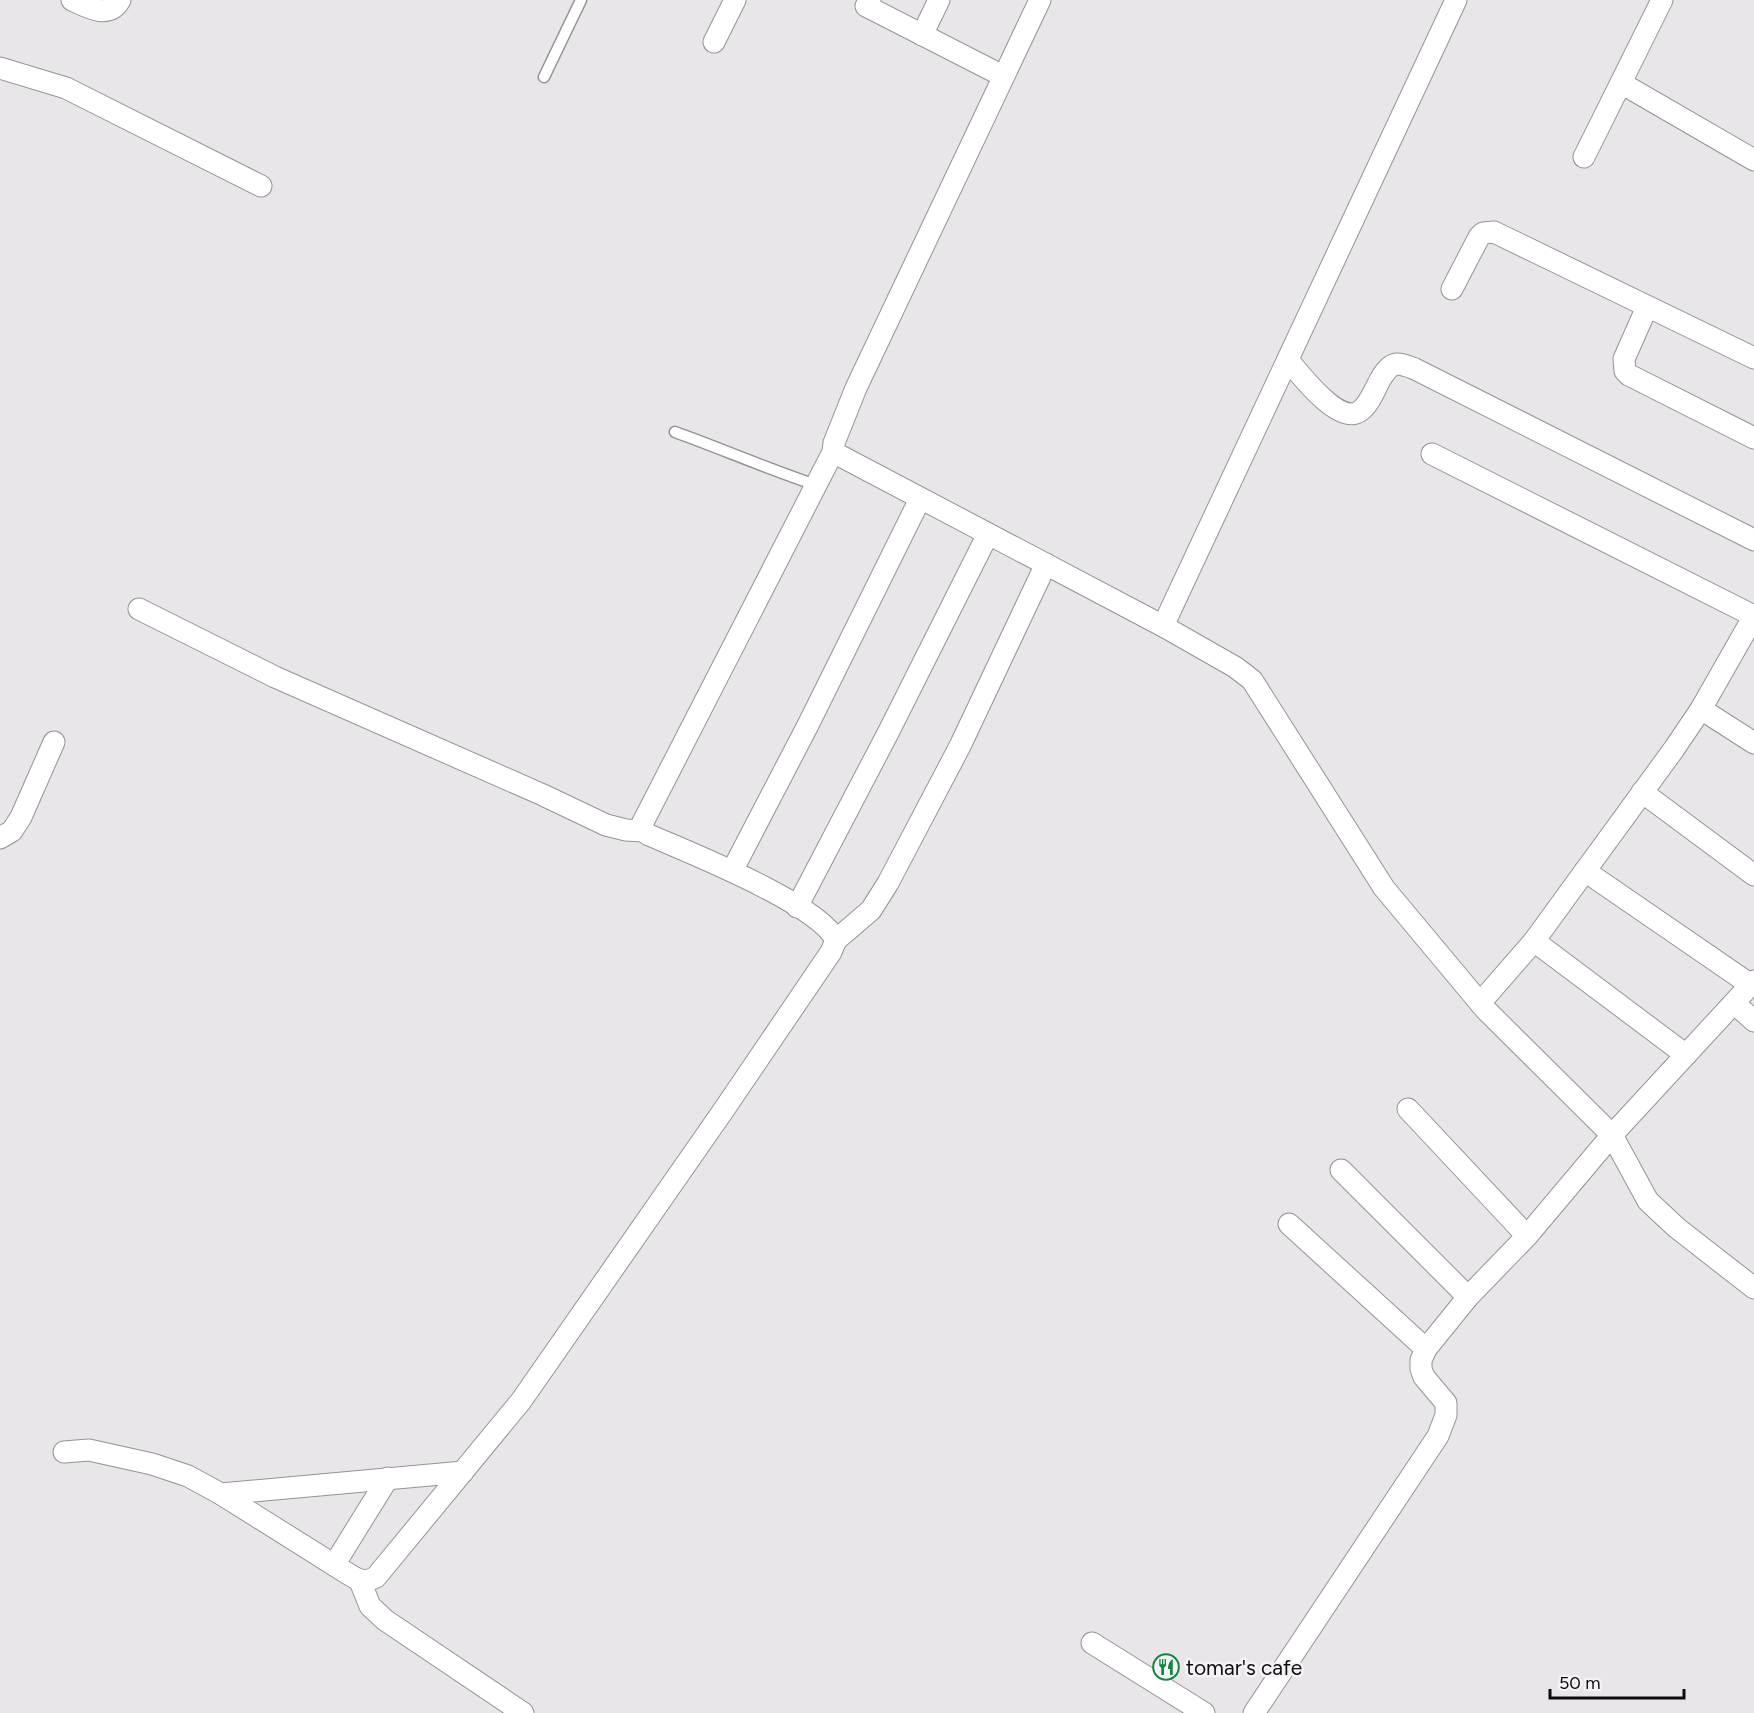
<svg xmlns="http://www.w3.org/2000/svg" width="1754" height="1713" viewBox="0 0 1754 1713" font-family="Figtree,sans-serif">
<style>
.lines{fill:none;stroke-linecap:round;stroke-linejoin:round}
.lane-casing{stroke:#959296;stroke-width:13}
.street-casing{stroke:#959296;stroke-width:23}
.lane{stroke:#fff;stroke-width:10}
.street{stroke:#fff;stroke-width:21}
.labels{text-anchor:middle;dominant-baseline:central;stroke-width:5;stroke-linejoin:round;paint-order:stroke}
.poi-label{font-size:21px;fill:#0e0d0e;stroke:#f6f3f7;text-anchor:start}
</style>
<rect width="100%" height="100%" fill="#e9e6ea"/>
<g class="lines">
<g class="lane-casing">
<g id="lane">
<polyline points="544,77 581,0"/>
<path d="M675,432C722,449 768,469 816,485"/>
</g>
</g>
<g class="street-casing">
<g id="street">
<path d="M72,0C87,7 109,20 120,0"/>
<polyline points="870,0 866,6 1003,76"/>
<polyline points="1040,0 856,388 834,443 833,452 1163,626 1235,667 1252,680 1384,888 1485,1009 1612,1135 1648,1201 1677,1228 1754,1288"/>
<polyline points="922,35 939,0"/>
<polyline points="714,42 735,0"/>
<polyline points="0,68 66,88 261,186"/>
<polyline points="1621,83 1754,160"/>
<polyline points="1584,157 1662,0"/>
<polyline points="1452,289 1479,237 1483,233 1494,232 1754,358"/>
<polyline points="1647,307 1624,359 1625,371 1629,375 1754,438"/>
<path d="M1288,360C1300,374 1339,426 1360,411C1369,405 1375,389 1380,380C1384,373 1389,365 1397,364C1403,364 1410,367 1415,369L1754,540"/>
<polyline points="1432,454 1754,616 1701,709 1674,749 1534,941 1480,1003"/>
<polyline points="139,609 275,677 543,795 606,825 626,830 643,831"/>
<polyline points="1163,626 1456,0"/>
<polyline points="1701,709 1754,743"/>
<polyline points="1642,792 1754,875"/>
<polyline points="0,838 12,831 21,817 54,742"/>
<polyline points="732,871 808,725 920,499"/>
<polyline points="1585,871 1751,985"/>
<polyline points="797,907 889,731 988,534"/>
<polyline points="836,940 871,910 888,883 960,746 1046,564"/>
<polyline points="1534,941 1686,1055"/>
<polyline points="1734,1003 1754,1021"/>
<polyline points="1408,1109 1527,1236"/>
<polyline points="1341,1170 1468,1297"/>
<polyline points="1289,1224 1426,1349"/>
<path d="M64,1452L89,1450L152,1464L188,1476L221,1494L350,1575C360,1581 365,1583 376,1577L521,1401L723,1111L831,952L836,940C817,903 690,853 649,835L643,831L642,824L833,452"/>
<polyline points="221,1494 463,1472"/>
<polyline points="334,1565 388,1478"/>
<polyline points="360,1581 370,1606 385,1620 523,1713"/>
<polyline points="1092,1643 1204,1713"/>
<polyline points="1254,1713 1438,1436 1446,1415 1446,1403 1424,1377 1421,1369 1421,1360 1426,1349 1468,1297 1527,1236 1612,1135 1754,981"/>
</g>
</g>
<use href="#lane" class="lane"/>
<use href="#street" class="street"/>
</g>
<defs>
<g id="restaurant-ring" transform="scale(1.35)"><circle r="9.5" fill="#f6f3f7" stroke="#10863f" stroke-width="1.5"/><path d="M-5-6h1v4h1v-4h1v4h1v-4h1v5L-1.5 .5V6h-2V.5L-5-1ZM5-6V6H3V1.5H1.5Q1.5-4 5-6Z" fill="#10863f"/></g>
</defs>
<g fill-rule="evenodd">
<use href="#restaurant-ring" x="1166" y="1667"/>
</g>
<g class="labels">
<g class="poi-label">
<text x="1186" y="1667">tomar's cafe</text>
</g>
</g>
<path d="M1550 1689v9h134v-9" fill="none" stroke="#0e0d0e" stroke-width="3"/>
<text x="1559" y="1689" font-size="18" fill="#0e0d0e" stroke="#f6f3f7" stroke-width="4.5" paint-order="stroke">50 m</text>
</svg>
